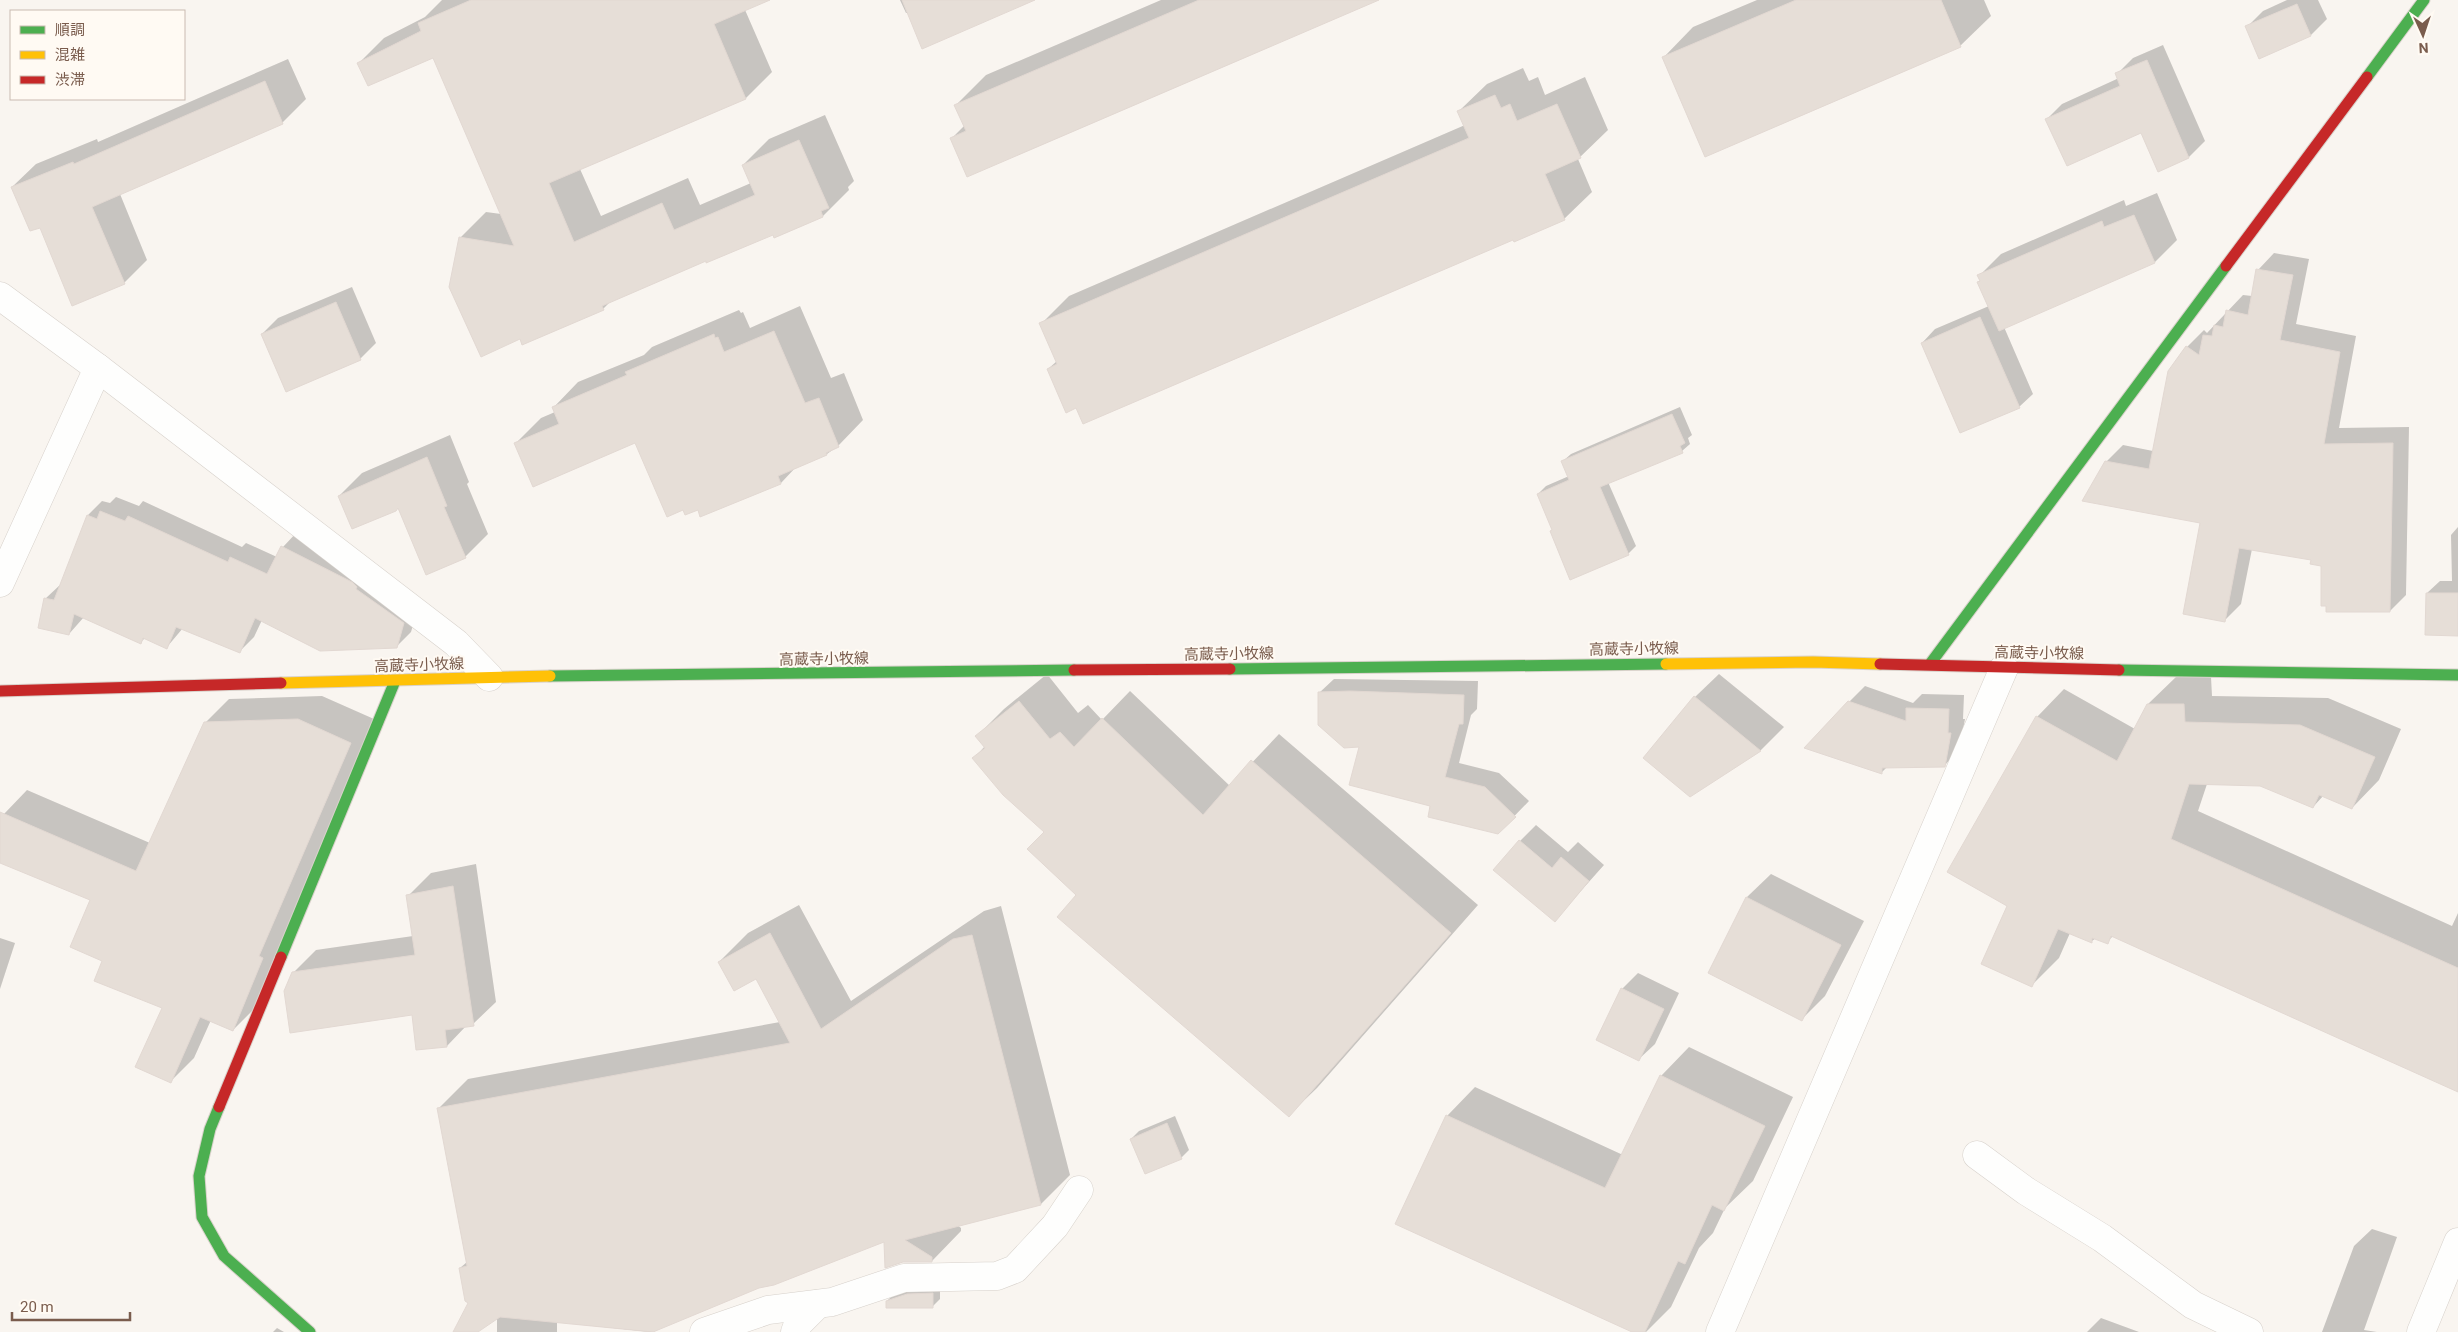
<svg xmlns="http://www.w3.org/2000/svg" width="2458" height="1332" viewBox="0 0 2458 1332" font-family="Roboto,'Noto Sans JP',sans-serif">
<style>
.shadow{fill:#0003}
.building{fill:#e6ded7;stroke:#e2d8d2}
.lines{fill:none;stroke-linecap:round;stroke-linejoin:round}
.street-casing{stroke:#d7d1cb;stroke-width:29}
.fast-casing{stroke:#d9d2cb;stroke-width:13}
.slow-casing{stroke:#d9d2cb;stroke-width:13}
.jam-casing{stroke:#d9d2cb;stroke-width:13}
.street{stroke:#fefefd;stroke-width:28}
.fast{stroke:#4caf50;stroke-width:11}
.slow{stroke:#ffc107;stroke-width:11}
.jam{stroke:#c62828;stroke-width:11}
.labels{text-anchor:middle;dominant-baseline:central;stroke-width:4;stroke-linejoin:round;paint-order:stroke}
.street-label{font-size:15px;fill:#7a5c4d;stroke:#fffaf3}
</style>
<rect width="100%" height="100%" fill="#f9f5f0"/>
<g class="shadow">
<polygon points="442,0 745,0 742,3 772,72 746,98 580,169 601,216 688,178 700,205 751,183 743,165 769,139 825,115 854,181 848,187 849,190 823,216 775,237 773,233 706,259 611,301 603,309 523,343 460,238 486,212 501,214 433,56 358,64 384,38 425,17"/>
<polygon points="900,0 1032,0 906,13"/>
<polygon points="1161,0 1376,0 951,139 965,125 956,105 986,75"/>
<polygon points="1757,0 1984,0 1991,16 1960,46 1663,58 1693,27"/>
<polygon points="2287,0 2318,0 2327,19 2311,35 2247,27 2263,11"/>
<polygon points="2163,45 2205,141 2189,157 2141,131 2046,120 2062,104 2119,78 2117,74 2133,58"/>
<polygon points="288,59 306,99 282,123 120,194 147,260 124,283 40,226 12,187 36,164 97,139 98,142"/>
<polygon points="1523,68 1529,81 1538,77 1545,95 1585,77 1608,130 1578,159 1592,192 1564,219 1077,407 1048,369 1057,361 1041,324 1069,296 1465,125 1459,111 1487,84"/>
<polygon points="2157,193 2177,240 2155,262 2004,327 2033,394 2019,407 1922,343 1935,329 1989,306 1978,282 1981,280 1979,276 2001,254 2124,200 2126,206"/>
<polygon points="2274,253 2309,259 2296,324 2356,336 2339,428 2409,427 2406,595 2390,611 2312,559 2252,549 2241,604 2225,620 2201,522 2106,462 2123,445 2153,451 2169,371 2187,347 2204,330 2207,333 2243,295 2252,296 2258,270"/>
<polygon points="352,287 376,343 360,359 262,334 278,318"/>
<polygon points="800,306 831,378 844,373 863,420 838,446 827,454 797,466 781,483 698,508 684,509 636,442 516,443 541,418 555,412 553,408 578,382 644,355 652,347 739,310 741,313 743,312 750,328"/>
<polygon points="1680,407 1692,435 1688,438 1690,444 1682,451 1608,482 1636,546 1628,554 1570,578 1554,529 1538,494 1546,486 1569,476 1563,461 1571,454"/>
<polygon points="450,435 469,482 467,484 488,534 465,557 398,507 339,496 362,473"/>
<polygon points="116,497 139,506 143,501 242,547 246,543 277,557 283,547 297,532 418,608 411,632 396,647 262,620 254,637 239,652 183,628 167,647 145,638 141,642 84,617 69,634 45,599 61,584 88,515 102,501 110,503"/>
<polygon points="2458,527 2458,635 2427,593 2440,581 2452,581 2451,535"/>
<polygon points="1047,674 1078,713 1088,705 1102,720 1130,691 1230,786 1279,734 1478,905 1317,1088 1289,1115 1045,832 974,758 985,746 977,736 1004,709"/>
<polygon points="1719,674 1784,727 1761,750 1690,795 1695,697"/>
<polygon points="2176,677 2211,677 2212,696 2328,698 2401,729 2379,780 2352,808 2324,795 2313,807 2261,785 2207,784 2198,811 2452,926 2458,913 2458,1090 2114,935 2107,942 2096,938 2092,941 2070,933 2059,958 2032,985 2009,905 2037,717 2064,689 2135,729 2148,704"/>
<polygon points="1334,679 1478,681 1477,709 1471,715 1459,763 1499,773 1529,801 1498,833 1432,805 1361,746 1319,693"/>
<polygon points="1865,686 1913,703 1922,694 1964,695 1963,719 1965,719 1959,750 1944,766 1887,767 1881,773 1849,702"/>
<polygon points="322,696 374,719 257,1006 233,1030 211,1020 194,1058 170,1082 164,1007 104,960 91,899 0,862 0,823 4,814 27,790 150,843 205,723 229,699"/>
<polygon points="1536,825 1568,852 1578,842 1604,865 1555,920 1520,841"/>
<polygon points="476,864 496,1002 473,1024 467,1025 447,1046 413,1014 293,973 316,950 413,936 408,896 431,873"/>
<polygon points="1771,874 1864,921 1825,996 1802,1019 1709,972 1747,897"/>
<polygon points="799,905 851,1001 984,911 1001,906 1070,1175 1041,1204 957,1225 961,1228 961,1231 932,1261 885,1240 759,1287 650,1332 557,1322 557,1332 497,1332 497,1298 460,1268 467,1262 438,1109 468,1079 780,1022 756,978 719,962 748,933"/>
<polygon points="0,938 15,943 0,989"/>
<polygon points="1638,973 1679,993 1655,1044 1639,1059 1622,989"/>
<polygon points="1689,1047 1793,1097 1753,1181 1725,1208 1713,1233 1699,1248 1671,1307 1646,1332 1635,1332 1447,1116 1475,1087 1623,1155 1661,1076"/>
<polygon points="1175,1116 1189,1150 1181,1158 1131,1139 1139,1131"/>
<polygon points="2372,1229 2397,1237 2364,1330 2377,1332 2322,1332 2354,1246"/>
<polygon points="940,1286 940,1299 932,1307 887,1301 895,1293"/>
<polygon points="2101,1318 2139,1332 2087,1332"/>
<polygon points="277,1328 284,1332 273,1332"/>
</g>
<g class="building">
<polygon points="471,0 770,0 714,24 746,99 549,183 574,242 662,203 674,230 755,195 742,165 799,140 829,208 821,211 823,217 774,238 773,235 706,263 706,261 602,306 604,310 522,345 520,339 481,357 449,287 459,237 514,246 433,58 368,86 357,63 421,31 418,23"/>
<polygon points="902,0 1035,0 922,49"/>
<polygon points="1199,0 1379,0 967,177 950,138 966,131 954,105"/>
<polygon points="1796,0 1941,0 1961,47 1705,157 1662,57"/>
<polygon points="2297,4 2311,36 2259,59 2245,26"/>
<polygon points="2147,60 2189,158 2158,172 2141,133 2067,166 2045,119 2120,86 2115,73"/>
<polygon points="265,81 283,124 92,207 125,284 72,306 40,228 30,231 11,187 73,162 74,164"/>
<polygon points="1495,95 1501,108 1510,104 1517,121 1557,104 1581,158 1545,174 1565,220 1514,242 1513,240 1083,424 1076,408 1066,413 1047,369 1057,364 1039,323 1469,138 1457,111"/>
<polygon points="2134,215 2155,263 1999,331 1977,282 1980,281 1977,275 2102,221 2104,227"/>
<polygon points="2256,269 2293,275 2280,340 2340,352 2324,444 2393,443 2390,612 2326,612 2326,606 2321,606 2321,566 2310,564 2311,560 2239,548 2225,622 2183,614 2200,523 2082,501 2105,461 2149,469 2168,371 2186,346 2199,355 2203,335 2212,336 2214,325 2223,327 2226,310 2248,315"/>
<polygon points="336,302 361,360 286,392 261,334"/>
<polygon points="1980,317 2020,408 1960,433 1921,343"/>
<polygon points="774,331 805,403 819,398 839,447 826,453 827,455 778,476 781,484 700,517 698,510 685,515 683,510 667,517 635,443 533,487 514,443 559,424 552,407 627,375 625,372 714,334 715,338 718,337 724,352"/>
<polygon points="1672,414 1685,443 1680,446 1683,453 1600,487 1629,555 1570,580 1550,531 1552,530 1537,494 1569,480 1561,461"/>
<polygon points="427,457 447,506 444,507 466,558 426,575 398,508 396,511 352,529 338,496"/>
<polygon points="100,511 125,521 128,516 228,562 230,557 267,574 281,546 352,582 357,587 356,589 404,623 397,648 320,651 255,618 240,653 176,627 167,649 143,638 141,644 74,614 69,635 38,628 44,598 54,600 87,515 97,519"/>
<polygon points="2426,593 2458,593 2458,636 2425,635"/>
<polygon points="1350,691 1464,695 1463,724 1459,724 1445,777 1485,787 1516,817 1498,834 1428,817 1430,806 1349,785 1359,747 1344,748 1318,725 1318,692"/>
<polygon points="1694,696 1761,751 1690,797 1643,758"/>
<polygon points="1019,701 1050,739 1060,732 1074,747 1102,718 1203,815 1251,760 1451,933 1289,1117 1057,917 1076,895 1027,849 1044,832 1003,795 972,758 985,748 975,736"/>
<polygon points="1848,701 1906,721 1906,708 1949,709 1948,733 1951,733 1945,767 1882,768 1882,774 1804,748"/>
<polygon points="2147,704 2184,704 2185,722 2300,725 2375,757 2352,809 2319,795 2313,808 2260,786 2189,784 2171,839 2458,968 2458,1092 2111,936 2108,944 2092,938 2092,943 2058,929 2032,987 1981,964 2007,906 1947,872 2036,716 2117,761"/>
<polygon points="298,719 351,743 259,956 263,958 233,1031 200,1017 171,1083 135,1067 162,1008 94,981 102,961 70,947 90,900 0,863 0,812 136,871 204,722"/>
<polygon points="1519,840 1552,868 1561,857 1589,881 1555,922 1493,870"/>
<polygon points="453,886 474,1026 445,1030 447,1047 416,1050 412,1015 290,1033 284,991 292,972 415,955 406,895"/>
<polygon points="1746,897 1841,945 1802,1021 1708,973"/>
<polygon points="770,933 821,1029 953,939 972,935 1041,1205 905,1240 932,1257 932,1262 903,1262 885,1268 884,1242 774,1285 759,1288 653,1332 500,1317 478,1332 453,1332 468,1303 465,1301 459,1268 467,1266 437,1108 790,1043 756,979 734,991 718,962"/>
<polygon points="1621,988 1664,1009 1639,1061 1596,1040"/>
<polygon points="1660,1075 1765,1126 1724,1211 1712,1205 1685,1264 1678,1261 1645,1332 1632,1332 1395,1224 1446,1115 1605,1188"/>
<polygon points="1167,1123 1182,1159 1145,1174 1130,1139"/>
<polygon points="933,1293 933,1308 886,1308 886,1301 907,1294"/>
</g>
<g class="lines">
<g class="street-casing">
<g id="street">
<polyline points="0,296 98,368 456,643 489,677"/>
<polyline points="0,583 98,368"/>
<polyline points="1977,1155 2026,1191 2102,1238 2193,1305 2249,1332"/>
<polyline points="704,1332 768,1310 832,1302 904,1278 997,1276 1015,1269 1055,1226 1079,1190"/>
<polyline points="795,1332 798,1324 818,1304"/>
<polyline points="1720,1332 2004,668"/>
<polyline points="2421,1332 2458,1242"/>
</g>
</g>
<g class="fast-casing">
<g id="fast">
<polyline points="2367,77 2424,0"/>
<polyline points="1930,664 2226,266"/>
<polyline points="1230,669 1666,664"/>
<polyline points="2119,670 2458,675"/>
<polyline points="550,676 1074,670"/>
<polyline points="281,957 395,681"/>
<polyline points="219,1107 210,1129 199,1176 202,1217 224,1256 310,1332"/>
</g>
</g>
<g class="slow-casing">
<g id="slow">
<polyline points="1666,664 1813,662 1880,664"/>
<polyline points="281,683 550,676"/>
</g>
</g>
<g class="jam-casing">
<g id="jam">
<polyline points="2226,266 2367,77"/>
<polyline points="1880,664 2119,670"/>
<polyline points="1074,670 1230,669"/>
<polyline points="0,691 281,683"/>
<polyline points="219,1107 281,957"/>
</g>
</g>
<use href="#street" class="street"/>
<use href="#fast" class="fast"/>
<use href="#slow" class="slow"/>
<use href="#jam" class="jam"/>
</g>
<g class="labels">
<g class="street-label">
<text transform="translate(1634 649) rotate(-1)">高蔵寺小牧線</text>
<text transform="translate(2039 653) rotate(1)">高蔵寺小牧線</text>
<text transform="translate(1229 654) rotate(-1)">高蔵寺小牧線</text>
<text transform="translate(824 659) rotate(-1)">高蔵寺小牧線</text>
<text transform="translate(419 665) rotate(-2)">高蔵寺小牧線</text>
</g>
</g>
<rect x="10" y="10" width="175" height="90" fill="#fffaf3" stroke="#cabbb1"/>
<rect x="20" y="26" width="25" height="8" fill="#4caf50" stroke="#cabbb1"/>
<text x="55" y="35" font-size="15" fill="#7a5c4d">順調</text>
<rect x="20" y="51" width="25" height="8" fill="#ffc107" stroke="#cabbb1"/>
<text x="55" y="60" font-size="15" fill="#7a5c4d">混雑</text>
<rect x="20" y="76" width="25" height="8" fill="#c62828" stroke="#cabbb1"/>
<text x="55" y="85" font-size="15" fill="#7a5c4d">渋滞</text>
<g transform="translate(2423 35) rotate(177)" stroke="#fffaf3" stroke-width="4" paint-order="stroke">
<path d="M0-4L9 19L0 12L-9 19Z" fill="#7a5c4d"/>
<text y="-8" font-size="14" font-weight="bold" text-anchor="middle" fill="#7a5c4d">N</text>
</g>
<path d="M12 1312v8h118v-8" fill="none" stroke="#7a5c4d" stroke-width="2.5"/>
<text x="20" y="1312" font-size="15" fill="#7a5c4d" stroke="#fffaf3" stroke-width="4" paint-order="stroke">20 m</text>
</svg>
